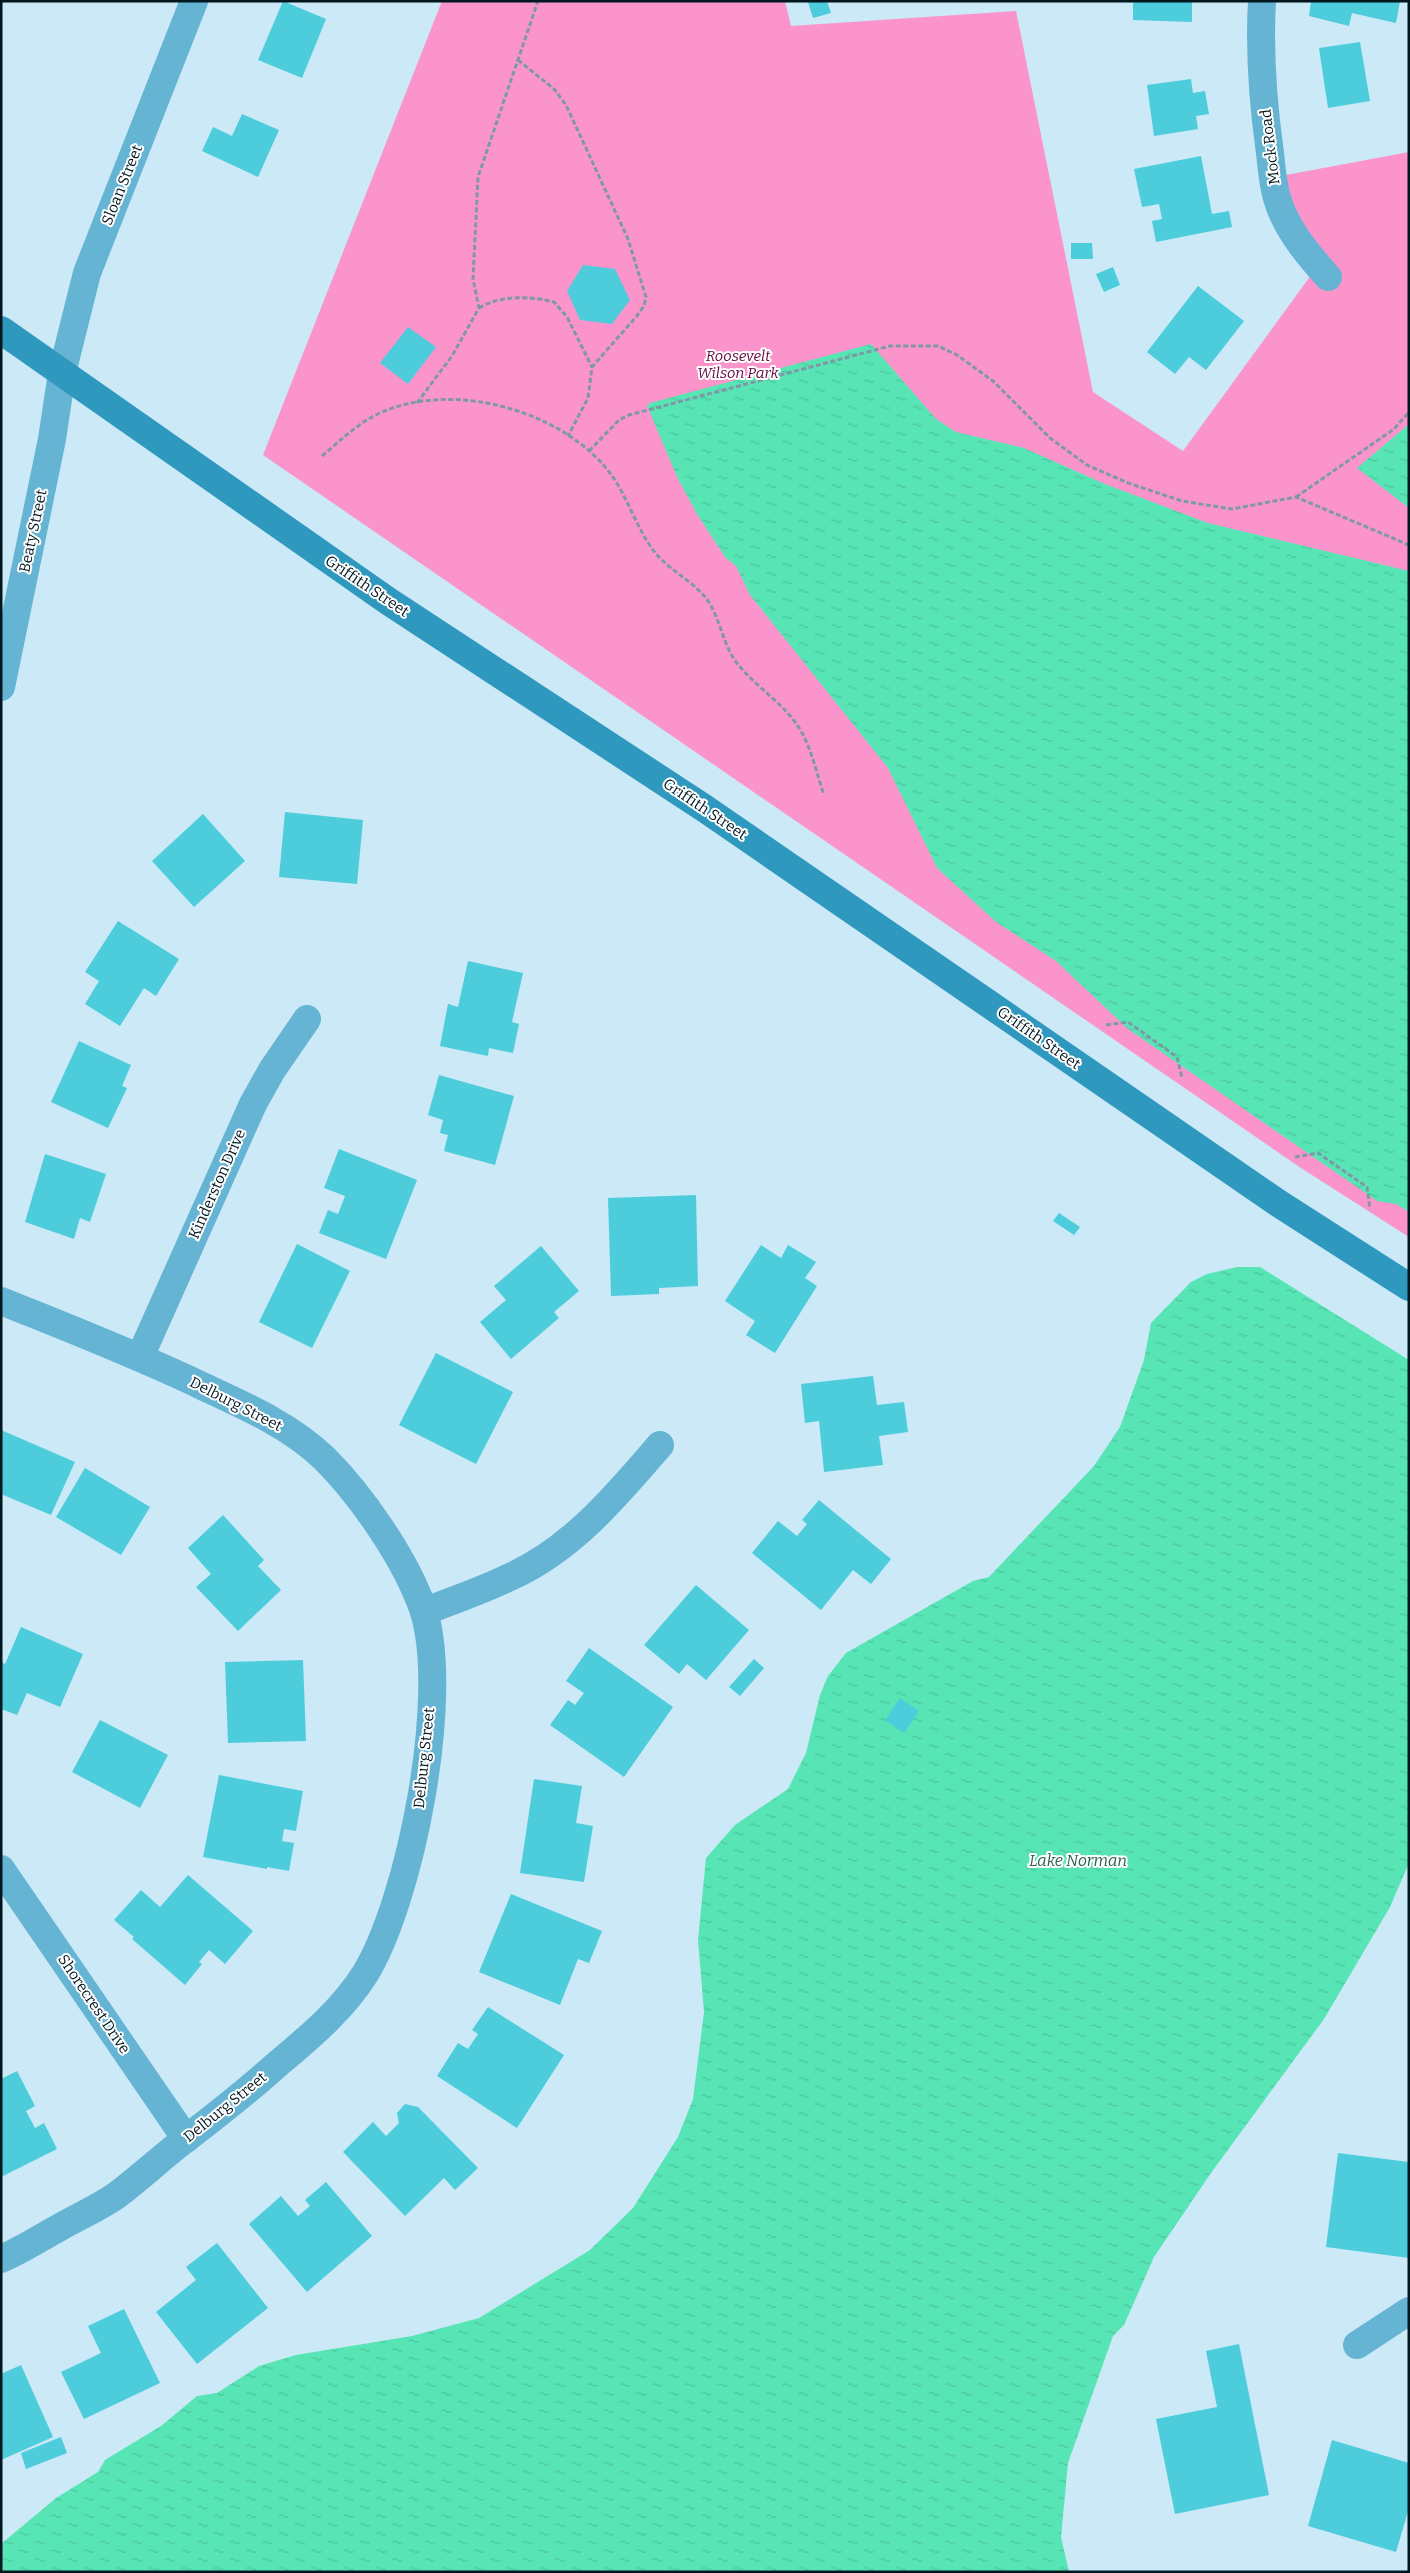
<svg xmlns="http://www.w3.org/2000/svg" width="1410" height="2573" viewBox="0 0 1410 2573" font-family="Bitter,serif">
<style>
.park{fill:#fb94cb}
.water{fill:url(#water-ripples)}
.building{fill:#4dccdc}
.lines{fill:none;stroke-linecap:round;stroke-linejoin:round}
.path{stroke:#7e99a5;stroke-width:3;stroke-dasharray:5 2.5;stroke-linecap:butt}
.minor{stroke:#66b4d4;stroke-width:28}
.tertiary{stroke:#66b4d4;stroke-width:28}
.secondary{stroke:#2e98be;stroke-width:28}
.labels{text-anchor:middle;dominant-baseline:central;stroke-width:4;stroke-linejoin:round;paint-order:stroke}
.street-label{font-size:15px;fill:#001720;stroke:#fff}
.park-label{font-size:15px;font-style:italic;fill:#640644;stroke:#fff}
.water-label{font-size:16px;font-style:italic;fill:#2c634f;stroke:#fff}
</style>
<defs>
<pattern id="water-ripples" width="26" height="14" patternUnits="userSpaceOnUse" patternTransform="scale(1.25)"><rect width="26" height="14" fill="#58e5b5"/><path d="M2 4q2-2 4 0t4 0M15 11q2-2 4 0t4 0" fill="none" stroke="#4bc49b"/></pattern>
</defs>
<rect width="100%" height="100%" fill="#cbe9f7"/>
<polygon class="park" points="442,1 785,1 791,26 1016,11 1093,392 1183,451 1319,264 1275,177 1409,152 1409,1237 1301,1168 263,455"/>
<g class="water">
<polygon points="871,344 936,419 956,432 1024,448 1105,484 1208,523 1409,571 1409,1212 1396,1204 1377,1201 1128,1029 1056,961 996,922 937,868 888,768 750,595 736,566 725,557 697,514 678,479 647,406 650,403"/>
<polygon points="1409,424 1409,508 1357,468"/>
<polygon points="1237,1267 1260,1267 1409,1360 1409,1863 1390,1907 1324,2019 1211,2173 1154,2257 1124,2325 1113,2336 1068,2463 1061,2537 1069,2572 1,2572 1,2544 56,2498 98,2472 105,2460 161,2426 197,2396 217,2393 259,2366 296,2355 412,2336 479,2318 590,2250 633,2208 678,2137 693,2099 704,2012 698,1940 706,1858 735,1825 788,1789 806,1753 820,1695 828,1676 846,1653 973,1581 989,1577 1094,1466 1120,1427 1144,1360 1151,1323 1191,1282 1207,1274"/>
</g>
<g class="building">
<polygon points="283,1 326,19 302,78 258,60"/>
<polygon points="827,1 831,13 813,18 808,2"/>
<polygon points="1133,1 1192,1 1192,22 1133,20"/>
<polygon points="1311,1 1400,1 1396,23 1352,13 1349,26 1309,16"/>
<polygon points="1360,42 1370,101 1328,108 1319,48"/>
<polygon points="1191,79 1193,93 1205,91 1209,114 1196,116 1198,129 1154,136 1147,85"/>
<polygon points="242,114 279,130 258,177 202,151 213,127 232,136"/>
<polygon points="1201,156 1212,214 1229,211 1232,227 1156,242 1152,221 1162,219 1159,204 1142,207 1134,169"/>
<polygon points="1071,243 1092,243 1093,259 1071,259"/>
<polygon points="583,265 615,269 630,300 612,324 580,320 567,291"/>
<polygon points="1113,267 1120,285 1104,292 1096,274"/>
<polygon points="1198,286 1244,321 1206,370 1189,357 1175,374 1147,352"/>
<polygon points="408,327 436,347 408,384 380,363"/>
<polygon points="285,812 363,820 357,884 279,877"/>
<polygon points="203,814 245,861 194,907 152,861"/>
<polygon points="118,921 179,959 156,996 144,988 120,1026 85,1004 99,981 85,972"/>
<polygon points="468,961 523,973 512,1022 519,1024 513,1053 489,1048 488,1056 440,1046 448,1004 458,1007"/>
<polygon points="79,1041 131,1065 122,1086 127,1088 108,1128 51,1102"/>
<polygon points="439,1075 514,1096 495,1165 444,1151 448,1135 440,1133 443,1120 428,1115"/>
<polygon points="339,1149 417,1180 386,1259 319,1233 328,1210 338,1214 345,1196 324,1188"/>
<polygon points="45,1154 106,1174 90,1222 80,1218 74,1239 25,1222"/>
<polygon points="696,1195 698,1286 659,1288 659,1294 611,1296 608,1198"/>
<polygon points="1059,1213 1080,1227 1074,1235 1053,1221"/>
<polygon points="297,1244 350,1271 312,1348 259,1322"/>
<polygon points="761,1245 781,1258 788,1245 816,1262 805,1278 817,1286 775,1353 746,1335 755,1321 725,1301"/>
<polygon points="541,1246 579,1291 554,1312 559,1318 511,1359 480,1322 506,1300 494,1286"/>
<polygon points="436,1353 513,1392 476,1464 399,1425"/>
<polygon points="873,1376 877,1405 904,1402 908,1432 879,1436 883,1465 824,1472 819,1421 805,1423 801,1384"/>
<polygon points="1,1430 75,1462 51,1515 1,1494"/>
<polygon points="85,1468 150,1507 121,1555 56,1517"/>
<polygon points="819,1500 891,1559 871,1584 853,1570 821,1610 752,1553 778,1521 797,1536 807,1524 802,1520"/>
<polygon points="223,1515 264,1560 258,1566 281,1590 238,1631 196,1587 211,1574 188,1548"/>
<polygon points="696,1585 749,1630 706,1680 687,1664 679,1674 644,1645"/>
<polygon points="21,1627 83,1654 60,1707 27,1693 17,1715 1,1709 1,1662 5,1664"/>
<polygon points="589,1648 673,1707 624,1777 550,1725 568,1700 575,1705 584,1693 566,1681"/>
<polygon points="754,1659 764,1668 740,1696 729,1687"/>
<polygon points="303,1660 306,1741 228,1743 225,1662"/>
<polygon points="900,1698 919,1711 904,1733 885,1720"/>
<polygon points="100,1720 168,1755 140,1808 72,1772"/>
<polygon points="219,1775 303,1791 296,1831 284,1829 282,1841 294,1843 289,1871 267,1867 267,1869 203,1857"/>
<polygon points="534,1779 582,1786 576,1823 593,1826 584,1882 520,1873"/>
<polygon points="188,1875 253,1931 225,1964 209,1950 199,1962 202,1964 185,1985 132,1939 134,1937 114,1920 141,1890 160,1907"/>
<polygon points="511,1894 602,1931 589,1963 578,1959 560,2005 479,1972"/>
<polygon points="488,2007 564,2055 517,2128 437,2076 458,2043 468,2049 478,2034 472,2030"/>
<polygon points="17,2071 35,2106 26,2111 35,2128 44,2123 57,2149 1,2177 1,2079"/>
<polygon points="405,2104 418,2107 478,2168 455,2190 444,2178 405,2216 343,2152 373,2122 386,2136 399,2123 397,2113"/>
<polygon points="1338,2153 1409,2162 1409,2258 1326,2247"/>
<polygon points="326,2182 372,2236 307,2292 249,2224 281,2196 298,2216 310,2206 305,2200"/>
<polygon points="217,2243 268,2308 197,2364 156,2312 196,2280 186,2267"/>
<polygon points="124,2309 160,2383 84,2419 61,2372 101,2353 88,2326"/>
<polygon points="1239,2344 1269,2495 1175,2514 1156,2419 1217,2407 1206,2351"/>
<polygon points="21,2365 53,2437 1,2460 1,2374"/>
<polygon points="61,2437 67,2453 26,2469 21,2453"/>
<polygon points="1332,2440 1409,2463 1409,2508 1396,2552 1308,2526"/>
</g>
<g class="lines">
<g class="path">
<polyline points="518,60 554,89 566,105 628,239 646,297 644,306 636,317 592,367 588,398 568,436"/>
<path d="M479,308C500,295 530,296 554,302L567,317L592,367"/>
<polyline points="417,403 452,356 479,308 473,279 478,177 538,1"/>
<polyline points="589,451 619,420 629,415 890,346 938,346 957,355 993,381 1050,438 1087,465 1128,483 1182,501 1232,509 1296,497 1409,545"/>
<path d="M322,456C341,440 358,423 380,413C453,380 562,410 610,473C629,498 639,537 660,558C675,574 699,585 710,604C720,621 723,642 734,659C753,686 785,703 801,731C812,750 817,775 824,795"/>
<polyline points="1296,497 1394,429 1409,412"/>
<polyline points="1106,1025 1128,1022 1177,1057 1182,1078"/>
<polyline points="1295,1157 1318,1153 1367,1187 1370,1209"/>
</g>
<g class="minor">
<path d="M1262,1C1259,52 1263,103 1270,153C1272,173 1274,194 1282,212C1293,237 1310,257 1328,277"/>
<polyline points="62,373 87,273 194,1"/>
<path d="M1,1301C68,1328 135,1354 200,1385C243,1405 290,1425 325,1459C362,1496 406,1560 423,1609C451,1693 411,1899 365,1974C341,2012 307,2039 273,2068C245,2093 217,2115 187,2138C163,2156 141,2177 117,2195C100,2207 80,2216 62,2226C42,2237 22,2250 1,2259"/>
<polyline points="140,1357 253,1104 272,1070 307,1019"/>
<path d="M424,1612C453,1600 484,1590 512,1576C573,1548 617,1495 660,1445"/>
<polyline points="1,1869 186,2139"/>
<polyline points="1357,2345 1409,2311"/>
</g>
<polyline class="tertiary" points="1,687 52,439 62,373"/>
<polyline class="secondary" points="1,330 388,601 704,808 1278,1203 1409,1287"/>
</g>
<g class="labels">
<g class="street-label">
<text transform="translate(1270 147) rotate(-97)">Mock Road</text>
<text transform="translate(122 185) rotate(-68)">Sloan Street</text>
<text transform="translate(33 531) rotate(-78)">Beaty Street</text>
<text transform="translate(367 586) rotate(34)">Griffith Street</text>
<text transform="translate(705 809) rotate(34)">Griffith Street</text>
<text transform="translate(1039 1038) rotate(35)">Griffith Street</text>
<text transform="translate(217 1184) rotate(-66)">Kinderston Drive</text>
<text transform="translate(236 1404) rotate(27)">Delburg Street</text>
<text transform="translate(424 1758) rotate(-84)">Delburg Street</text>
<text transform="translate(94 2004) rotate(56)">Shorecrest Drive</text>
<text transform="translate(225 2107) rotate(-39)">Delburg Street</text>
</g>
<g class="park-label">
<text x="738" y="356">Roosevelt<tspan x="738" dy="17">Wilson Park</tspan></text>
</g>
<g class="water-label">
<text x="1078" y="1860">Lake Norman</text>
</g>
</g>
<rect width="1410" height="2573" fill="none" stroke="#001720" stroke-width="5"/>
</svg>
